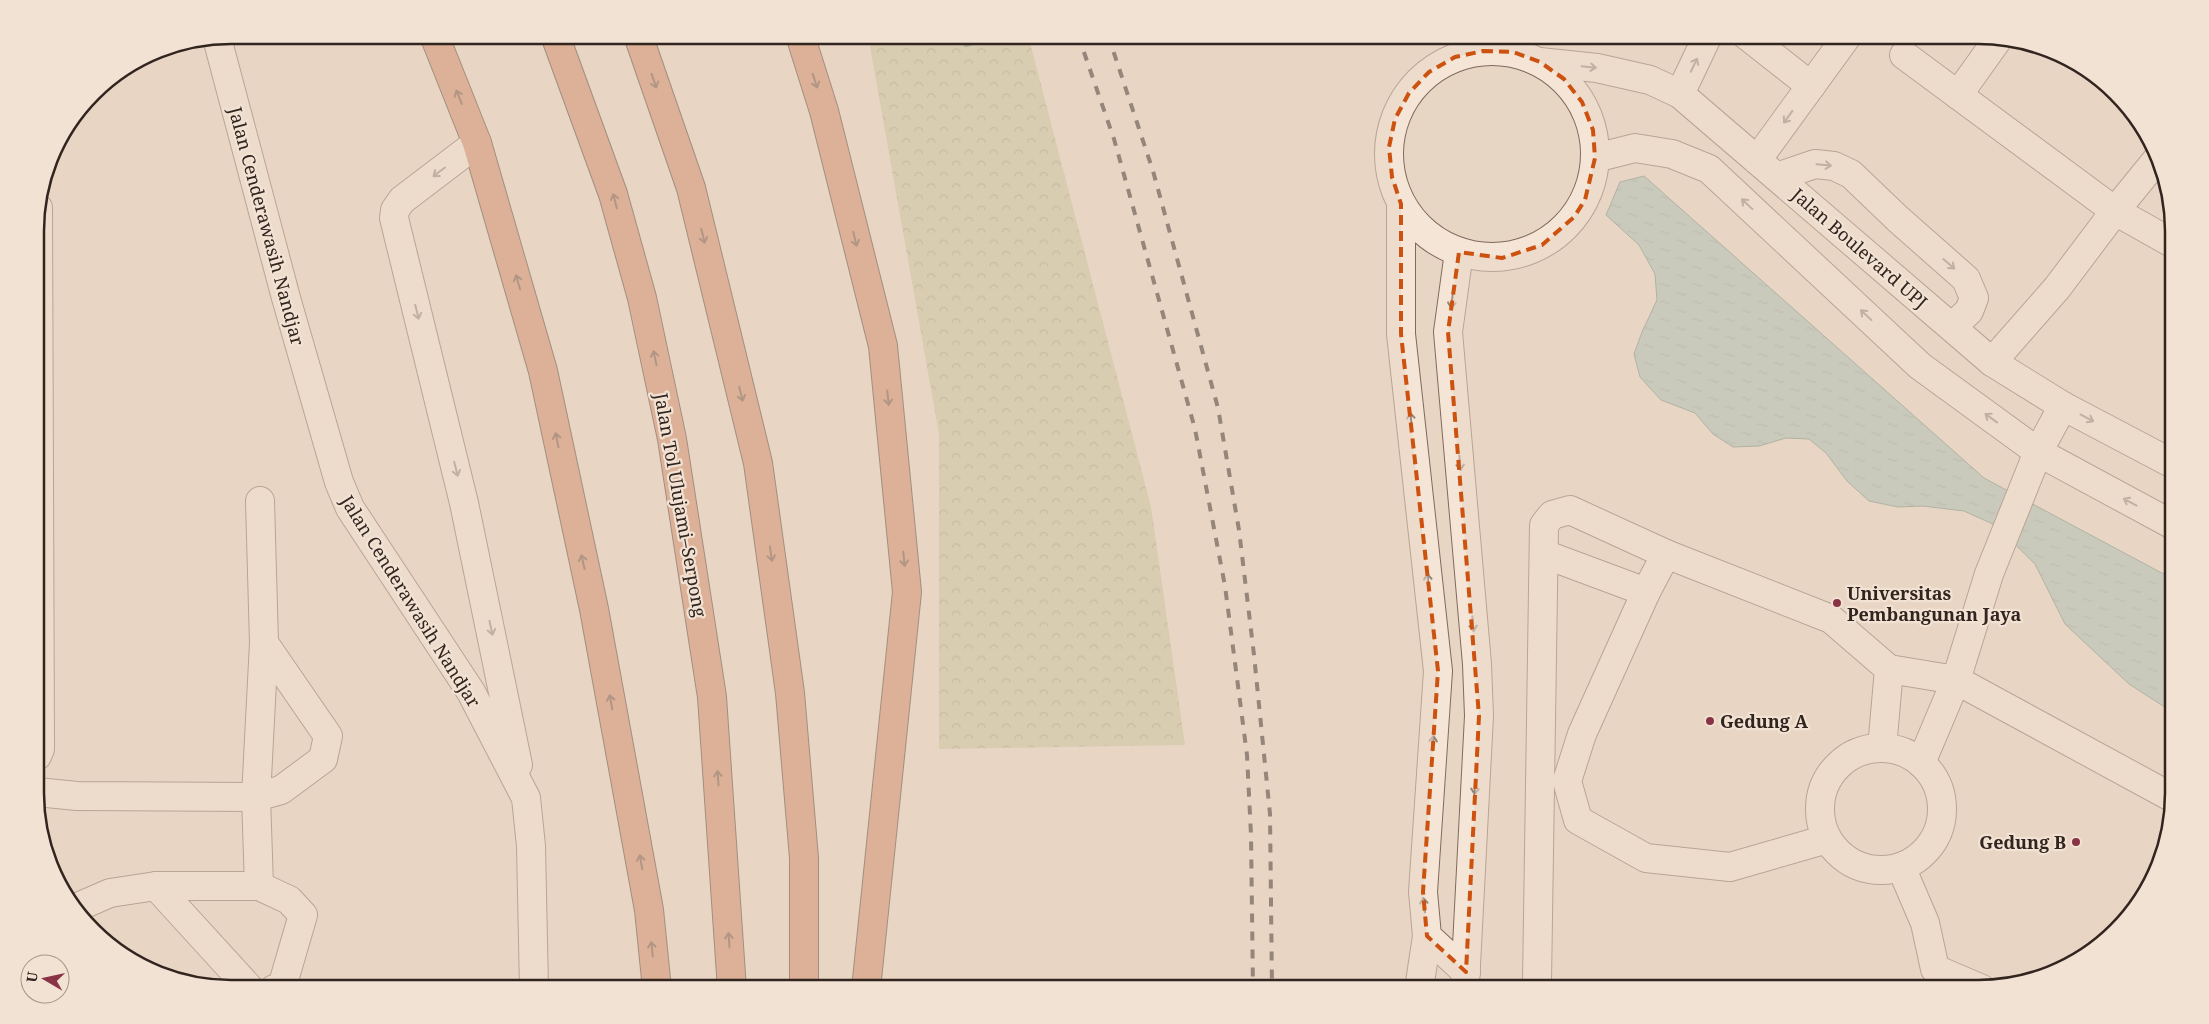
<svg xmlns="http://www.w3.org/2000/svg" width="2209" height="1024" viewBox="0 0 2209 1024" font-family="'Noto Serif',serif">
<style>
.forest{fill:url(#forest-crowns)}
.water{fill:url(#water-ripples);stroke:#6e897c}
.lines{fill:none;stroke-linecap:round;stroke-linejoin:round}
.stream{stroke:#6e897c;stroke-width:10}
.minor-casing{stroke:#81695d;stroke-width:30}
.highway-casing{stroke:#4f3830;stroke-width:30}
.minor{stroke:#f4e5d6;stroke-width:28}
.highway{stroke:#ce865f;stroke-width:28}
.rail{stroke:#32241f;stroke-width:4;stroke-dasharray:9 9;stroke-linecap:butt}
.oneway{stroke:#93847a}
.oneway2{stroke:#704b39}
.marked{fill:none;stroke:#cd510f;stroke-width:4;stroke-dasharray:10 6;stroke-linejoin:round}
.poi-dot{fill:#883446;stroke:#f1e2d3;stroke-width:2}
.labels{text-anchor:middle;dominant-baseline:central;stroke-width:4.5;stroke-linejoin:round;paint-order:stroke}
.street-label{font-size:18px;fill:#32241f;stroke:#f1e2d3}
.poi-label{font-size:18px;font-weight:bold;fill:#32241f;stroke:#f1e2d3;text-anchor:start}
.rim{fill:none;stroke:#32241f;stroke-width:2.5}
</style>
<defs>
<pattern id="forest-crowns" width="20" height="18" patternUnits="userSpaceOnUse" patternTransform="scale(1.25)"><rect width="20" height="18" fill="#c5c199"/><path d="M2 6a3 3 0 1 1 6 0M12 15a3 3 0 1 1 6 0" fill="none" stroke="#a19d7c"/></pattern>
<pattern id="water-ripples" width="26" height="14" patternUnits="userSpaceOnUse" patternTransform="scale(1.25)"><rect width="26" height="14" fill="#a5bcb1"/><path d="M2 4q2-2 4 0t4 0M15 11q2-2 4 0t4 0" fill="none" stroke="#8ea198"/></pattern>
</defs>
<rect width="100%" height="100%" fill="#e8d6c4"/>
<polygon class="forest" points="868,35 1028,35 1151,507 1185,745 939,749 939,434"/>
<polygon class="water" points="1644,176 1984,478 2173,579 2174,713 2129,684 2065,624 2035,564 1995,525 1964,511 1923,506 1898,507 1869,501 1847,481 1826,453 1809,439 1786,438 1759,446 1733,447 1713,434 1695,413 1661,400 1640,377 1634,354 1642,332 1657,300 1655,274 1639,245 1606,215 1620,182"/>
<g class="lines">
<polyline class="stream" points="967,42 983,35"/>
<g class="minor-casing">
<g id="minor">
<polyline points="1746,35 1811,86"/>
<polyline points="217,38 286,298 339,482 350,508 471,692 526,798 531,846 534,989"/>
<circle cx="1492" cy="154" r="103"/>
<polyline points="1904,55 2115,211 2172,243"/>
<polyline points="1540,62 1597,68 1650,80 1680,94 1992,362 2063,406 2173,464"/>
<polyline points="1680,94 1708,35"/>
<polyline points="1958,95 1998,39"/>
<polyline points="477,143 402,200 395,210 394,218 464,503 518,765"/>
<polyline points="1595,158 1635,148 1672,154 1709,169 1920,366 2038,452 2173,525"/>
<polyline points="1757,160 1848,35"/>
<polyline points="1777,177 1815,164 1834,166 1851,174 1898,219 1966,279 1974,298 1969,311 1952,327"/>
<polyline points="1401,204 1401,334 1438,671 1423,892 1427,936 1466,972"/>
<polyline points="1459,252 1448,332 1477,664 1479,716 1465,984"/>
<polyline points="1992,362 2057,288 2115,211 2159,157"/>
<polyline points="1544,554 1646,592"/>
<polyline points="1889,669 1956,680 2173,798"/>
<circle cx="1881" cy="809" r="61"/>
<polyline points="37,756 40,749 38,208"/>
<polyline points="1921,763 1956,680 1989,574 2038,452 2063,406"/>
<polyline points="37,792 77,796 256,797 281,790 323,759 328,736 264,643"/>
<polyline points="1827,839 1730,867 1646,858 1578,820 1567,781 1582,734 1646,592 1666,554 1831,619 1889,669 1882,748"/>
<polyline points="1901,867 1925,923 1935,969 1982,989"/>
<polyline points="156,886 250,989"/>
<polyline points="259,886 256,797 264,643 260,501"/>
<polyline points="73,909 110,893 156,886 259,886 289,900 303,915 282,987 274,989"/>
<polyline points="1537,982 1544,525 1552,515 1570,510 1666,554"/>
<polyline points="1419,989 1427,936"/>
</g>
</g>
<g class="highway-casing">
<g id="highway">
<polyline points="434,35 477,143 543,371 594,609 649,910 657,989"/>
<polyline points="555,35 613,194 642,298 672,439 712,697 732,989"/>
<polyline points="638,35 691,188 758,463 790,693 804,858 804,989"/>
<polyline points="800,35 824,111 883,346 907,592 866,989"/>
</g>
</g>
<use href="#minor" class="minor"/>
<use href="#highway" class="highway"/>
<g class="rail">
<polyline points="1078,35 1114,139 1195,429 1225,586 1247,755 1251,835 1253,989"/>
<polyline points="1108,35 1153,171 1218,408 1239,530 1254,655 1270,814 1272,989"/>
</g>
</g>
<defs><path id="oneway-shaft" d="M-6 0H5M1.5-3L5.5 0L1.5 3" fill="none" stroke-width="1.6" stroke-linecap="round" stroke-linejoin="round" transform="scale(1.25)"/></defs>
<g class="oneway">
<use href="#oneway-shaft" transform="translate(1694 65) rotate(-65)"/>
<use href="#oneway-shaft" transform="translate(1589 67) rotate(6)"/>
<use href="#oneway-shaft" transform="translate(1788 117) rotate(126)"/>
<use href="#oneway-shaft" transform="translate(1824 165) rotate(5)"/>
<use href="#oneway-shaft" transform="translate(439 172) rotate(143)"/>
<use href="#oneway-shaft" transform="translate(1747 204) rotate(-137)"/>
<use href="#oneway-shaft" transform="translate(1949 264) rotate(41)"/>
<use href="#oneway-shaft" transform="translate(1452 301) rotate(97)"/>
<use href="#oneway-shaft" transform="translate(417 312) rotate(76)"/>
<use href="#oneway-shaft" transform="translate(1866 315) rotate(-137)"/>
<use href="#oneway-shaft" transform="translate(1991 418) rotate(-144)"/>
<use href="#oneway-shaft" transform="translate(2087 418) rotate(28)"/>
<use href="#oneway-shaft" transform="translate(1411 420) rotate(-96)"/>
<use href="#oneway-shaft" transform="translate(1460 463) rotate(85)"/>
<use href="#oneway-shaft" transform="translate(456 469) rotate(76)"/>
<use href="#oneway-shaft" transform="translate(2130 502) rotate(-152)"/>
<use href="#oneway-shaft" transform="translate(1428 581) rotate(-96)"/>
<use href="#oneway-shaft" transform="translate(1473 624) rotate(85)"/>
<use href="#oneway-shaft" transform="translate(491 628) rotate(78)"/>
<use href="#oneway-shaft" transform="translate(1433 743) rotate(-86)"/>
<use href="#oneway-shaft" transform="translate(1475 787) rotate(93)"/>
<use href="#oneway-shaft" transform="translate(1424 905) rotate(-96)"/>
</g>
<g class="oneway2">
<use href="#oneway-shaft" transform="translate(654 81) rotate(71)"/>
<use href="#oneway-shaft" transform="translate(815 81) rotate(72)"/>
<use href="#oneway-shaft" transform="translate(459 97) rotate(-112)"/>
<use href="#oneway-shaft" transform="translate(615 201) rotate(-104)"/>
<use href="#oneway-shaft" transform="translate(703 236) rotate(76)"/>
<use href="#oneway-shaft" transform="translate(855 239) rotate(76)"/>
<use href="#oneway-shaft" transform="translate(518 282) rotate(-106)"/>
<use href="#oneway-shaft" transform="translate(655 358) rotate(-102)"/>
<use href="#oneway-shaft" transform="translate(741 394) rotate(76)"/>
<use href="#oneway-shaft" transform="translate(888 398) rotate(84)"/>
<use href="#oneway-shaft" transform="translate(557 440) rotate(-101)"/>
<use href="#oneway-shaft" transform="translate(771 554) rotate(82)"/>
<use href="#oneway-shaft" transform="translate(904 559) rotate(84)"/>
<use href="#oneway-shaft" transform="translate(583 562) rotate(-103)"/>
<use href="#oneway-shaft" transform="translate(611 702) rotate(-100)"/>
<use href="#oneway-shaft" transform="translate(718 778) rotate(-94)"/>
<use href="#oneway-shaft" transform="translate(641 862) rotate(-100)"/>
<use href="#oneway-shaft" transform="translate(729 940) rotate(-94)"/>
<use href="#oneway-shaft" transform="translate(652 949) rotate(-96)"/>
</g>
<path d="M0 0H2209V1024H0ZM1483,51L1513,52L1540,62L1564,79L1582,102L1593,130L1595,158L1585,200L1574,217L1542,245L1502,258L1459,252L1448,332L1479,716L1466,972L1427,936L1423,892L1438,671L1401,334V204L1392,177L1389,147L1395,119L1409,93L1429,72L1455,57Z" fill="#e8d6c4" fill-opacity=".55" fill-rule="evenodd"/>
<path class="marked" d="M1483,51L1513,52L1540,62L1564,79L1582,102L1593,130L1595,158L1585,200L1574,217L1542,245L1502,258L1459,252L1448,332L1479,716L1466,972L1427,936L1423,892L1438,671L1401,334V204L1392,177L1389,147L1395,119L1409,93L1429,72L1455,57Z"/>
<g class="poi-dot">
<circle cx="1837" cy="603" r="5"/>
<circle cx="1710" cy="721" r="5"/>
<circle cx="2076" cy="842" r="5"/>
</g>
<g class="labels">
<g class="street-label">
<text transform="translate(267 226) rotate(75)">Jalan Cenderawasih Nandjar</text>
<text transform="translate(1860 248) rotate(41)">Jalan Boulevard UPJ</text>
<text transform="translate(681 505) rotate(80)">Jalan Tol Ulujami–Serpong</text>
<text transform="translate(411 601) rotate(58)">Jalan Cenderawasih Nandjar</text>
</g>
<g class="poi-label">
<text x="1847" y="593">Universitas<tspan x="1847" dy="21">Pembangunan Jaya</tspan></text>
<text x="1720" y="721">Gedung A</text>
<text x="2066" y="842" text-anchor="end">Gedung B</text>
</g>
</g>
<path d="M0 0H2209V1024H0ZM231 44H1978A187 187 0 0 1 2165 231V793A187 187 0 0 1 1978 980H231A187 187 0 0 1 44 793V231A187 187 0 0 1 231 44Z" fill="#f1e2d3" fill-rule="evenodd"/>
<path class="rim" d="M231 44H1978A187 187 0 0 1 2165 231V793A187 187 0 0 1 1978 980H231A187 187 0 0 1 44 793V231A187 187 0 0 1 231 44Z"/>
<g transform="translate(45 979) rotate(279)"><circle r="24" fill="#f1e2d3" stroke="#a5968b"/>
<path d="M0-4L9 19L0 12L-9 19Z" fill="#883446"/>
<text y="-8" font-size="14" font-weight="bold" text-anchor="middle" fill="#32241f">U</text>
</g>
</svg>
